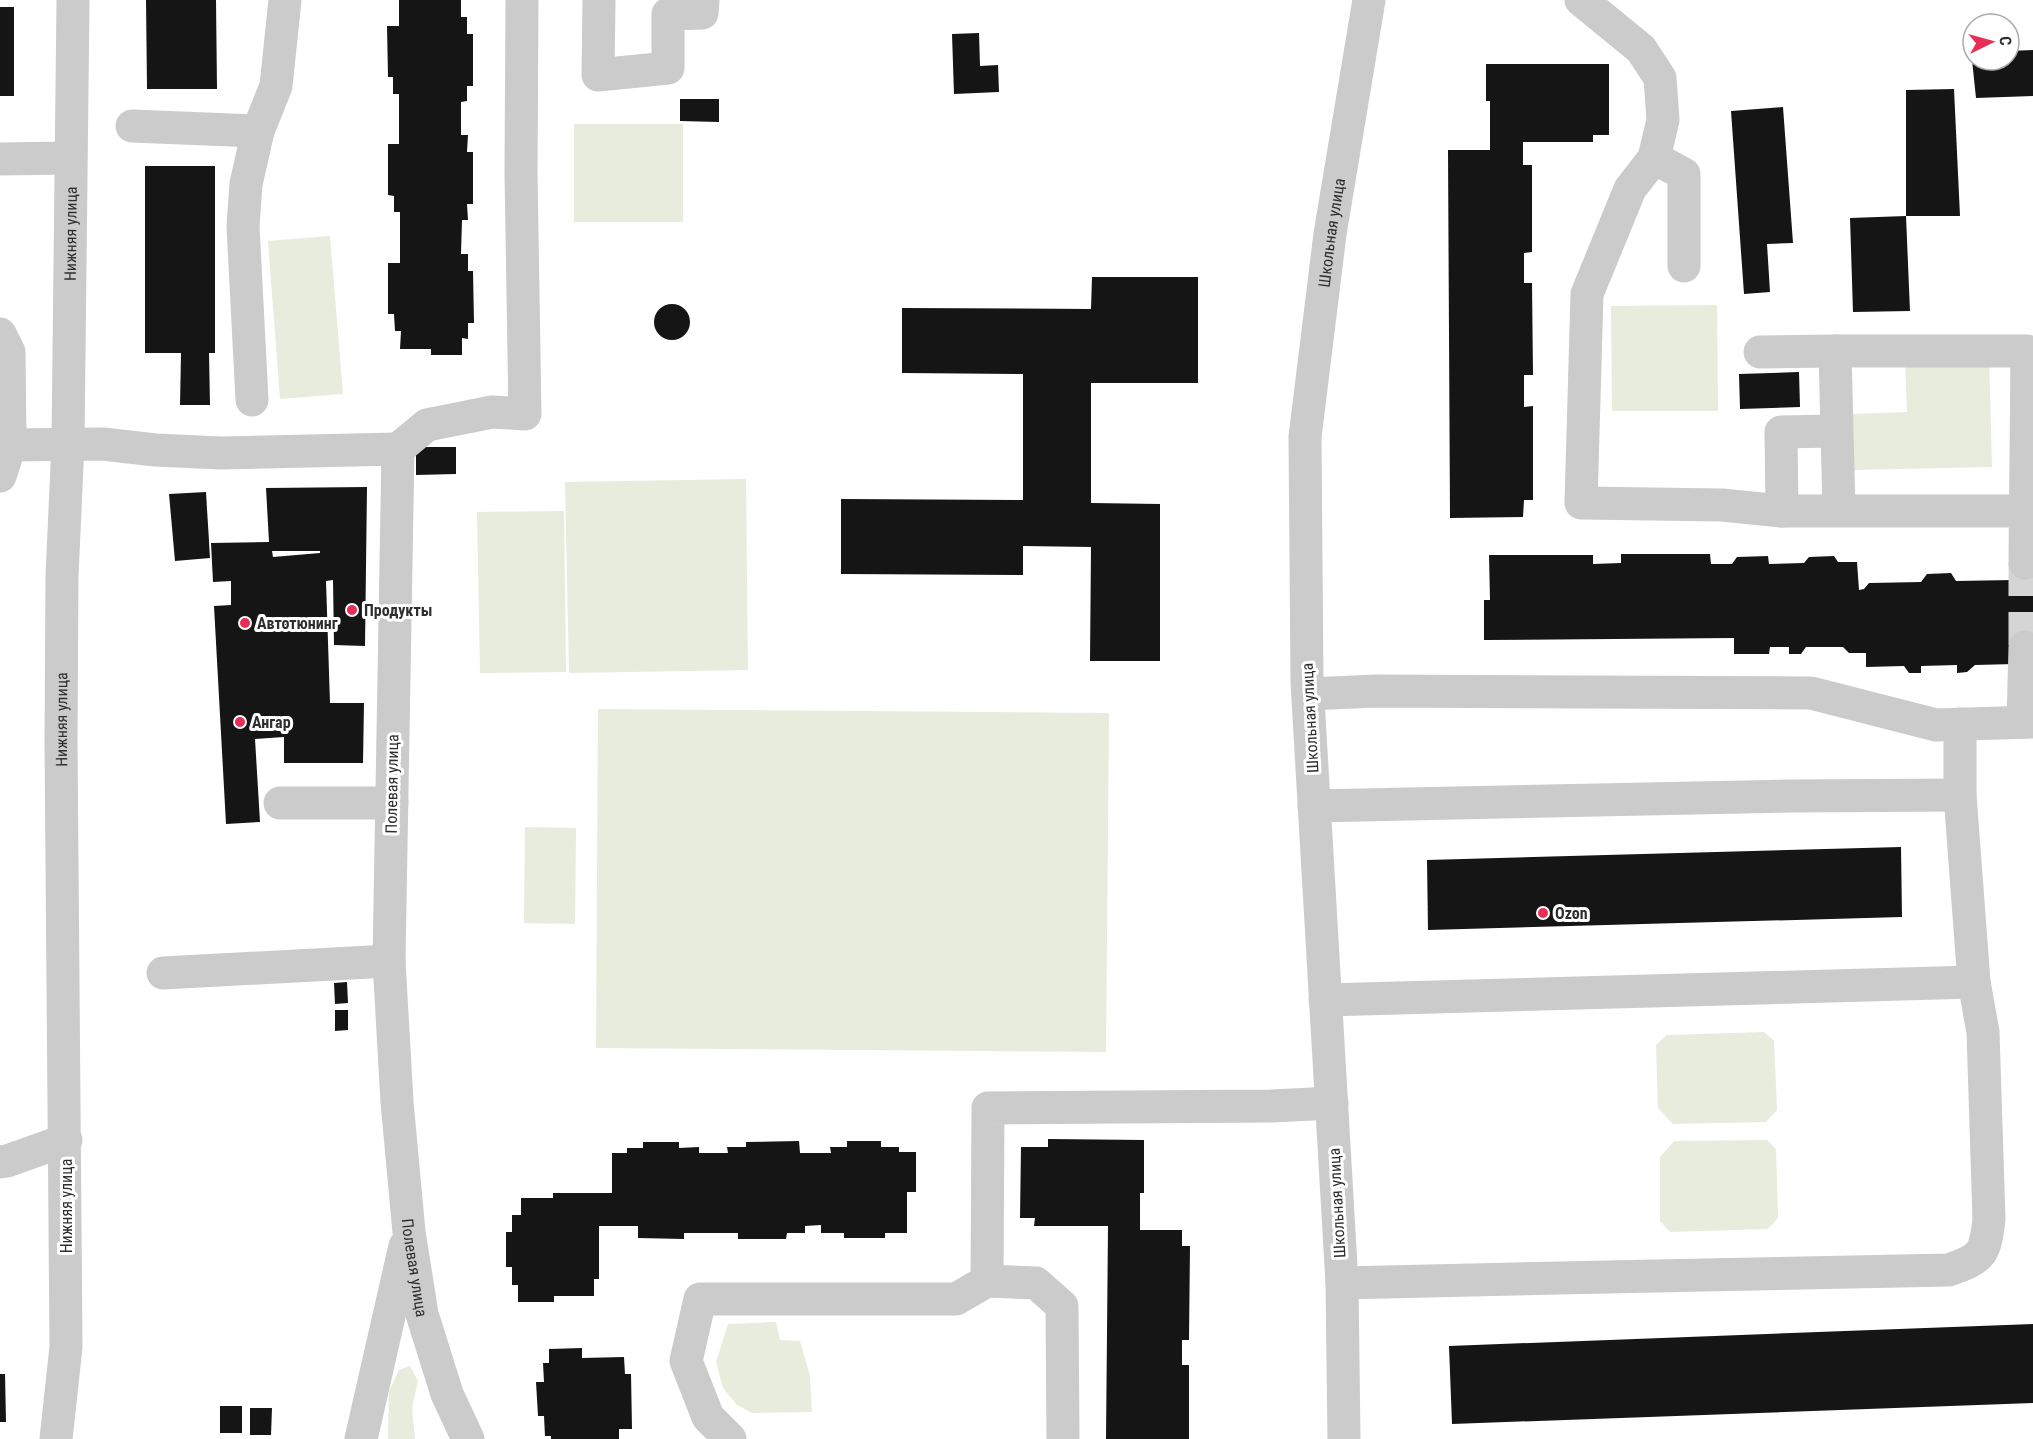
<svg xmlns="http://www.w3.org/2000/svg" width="2033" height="1439" viewBox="0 0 2033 1439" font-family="'Roboto Condensed',sans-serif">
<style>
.green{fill:#e7ecdc}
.building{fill:#151515;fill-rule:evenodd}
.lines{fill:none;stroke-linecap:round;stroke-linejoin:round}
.minor-tunnel{stroke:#d5d5d5;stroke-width:33;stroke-dasharray:33 16;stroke-linecap:butt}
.minor{stroke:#cbcbcb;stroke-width:33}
.poi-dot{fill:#e72e56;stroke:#fff;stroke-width:2}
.labels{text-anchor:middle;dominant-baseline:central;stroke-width:6;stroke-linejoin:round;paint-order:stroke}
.street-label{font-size:16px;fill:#2e2e2e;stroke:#fff}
.poi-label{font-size:16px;font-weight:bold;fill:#2e2e2e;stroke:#fff;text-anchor:start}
</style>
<rect width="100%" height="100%" fill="#fff"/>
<g class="green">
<rect x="574" y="124" width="109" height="98"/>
<polygon points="330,236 343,394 280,399 268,241"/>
<polygon points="1717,305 1718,411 1612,411 1611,306"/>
<polygon points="1989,357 1992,467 1854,470 1853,414 1907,412 1905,359"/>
<polygon points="746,479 748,670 569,673 565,482"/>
<polygon points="564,511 566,672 480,673 477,512"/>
<polygon points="598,709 1109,713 1106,1052 596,1048"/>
<polygon points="525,827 576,828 575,924 524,923"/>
<polygon points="1764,1032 1774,1041 1777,1110 1766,1122 1673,1124 1658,1108 1656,1045 1667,1035"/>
<polygon points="1767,1140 1776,1149 1778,1218 1768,1229 1670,1232 1660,1221 1660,1157 1674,1141"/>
<polygon points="776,1322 780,1340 800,1341 810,1376 812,1412 752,1413 737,1405 723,1388 716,1362 728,1324"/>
<polygon points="410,1366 418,1381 412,1407 415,1439 388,1439 389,1391 399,1370"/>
</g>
<g class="building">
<polygon points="146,0 216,0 217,89 147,89"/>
<polygon points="399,0 461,0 461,17 467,17 467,34 473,34 473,86 467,86 467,101 461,102 461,135 468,135 467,152 473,152 473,204 467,204 468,220 462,220 461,254 468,254 468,271 473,271 474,323 468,323 468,339 462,338 462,355 431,355 431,349 400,349 401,331 395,331 394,314 388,314 388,263 400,263 400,212 394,212 394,196 388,195 388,144 399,144 399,94 393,94 393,77 388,77 387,26 399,26"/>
<rect x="0" y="7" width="14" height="89"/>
<polygon points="979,33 980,66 998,65 999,92 954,94 952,34"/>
<polygon points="2033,50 2033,96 1976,98 1972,60 2009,60 2009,51"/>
<polygon points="1486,64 1609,64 1609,135 1593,135 1593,142 1523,142 1523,165 1532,165 1532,252 1524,253 1524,283 1532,283 1533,375 1524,375 1524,407 1533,406 1533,500 1524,500 1523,517 1450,518 1448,150 1490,150 1490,101 1486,101"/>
<polygon points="1954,89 1960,216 1906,216 1906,90"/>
<polygon points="680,99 719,99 719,122 680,121"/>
<polygon points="1783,107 1793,243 1767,244 1770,292 1744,294 1731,111"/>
<polygon points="145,166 215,166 215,353 209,353 210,405 180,405 181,353 145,353"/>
<polygon points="1906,216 1910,311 1853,312 1850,218"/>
<polygon points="1092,277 1198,277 1198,383 1091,383 1091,503 1160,504 1160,661 1090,661 1091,547 1023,546 1023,575 841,574 841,499 1023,500 1023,374 902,373 902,308 1091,309"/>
<circle cx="672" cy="322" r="18"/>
<polygon points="1799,372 1800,407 1740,409 1739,374"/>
<polygon points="416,447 456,447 456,474 416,475"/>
<path d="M367,487L365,646L334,645L333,580L326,581L330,703H364L363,763H284V737L255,739L260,822L226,824L214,606L231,605V581L213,582L211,543L269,542L266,488ZM272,551H320V553L273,557Z"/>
<polygon points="206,492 210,558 175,561 169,494"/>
<polygon points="1621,554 1710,554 1711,564 1732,564 1737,557 1768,556 1769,564 1804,563 1809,557 1834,556 1838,562 1857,562 1859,590 1864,589 1869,583 1921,582 1927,574 1951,573 1956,581 2013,580 2013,563 2033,563 2033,647 2015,664 1975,665 1967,672 1957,673 1957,665 1921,666 1921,673 1909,673 1904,666 1866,667 1866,653 1849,653 1843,647 1806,647 1801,654 1789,654 1789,647 1770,647 1769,654 1734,654 1734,638 1484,640 1484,600 1490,600 1489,555 1593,555 1593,564 1621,563"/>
<polygon points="1901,847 1902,917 1428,930 1427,860"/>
<polygon points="347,982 348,1003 335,1004 334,983"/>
<polygon points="335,1010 348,1010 348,1030 335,1031"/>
<polygon points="1048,1139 1144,1140 1144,1193 1140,1193 1140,1230 1182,1230 1182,1246 1190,1246 1189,1340 1182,1340 1182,1365 1189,1365 1189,1439 1106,1439 1108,1226 1034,1226 1035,1218 1020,1218 1021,1147 1048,1147"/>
<polygon points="799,1141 800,1153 831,1153 830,1147 847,1147 847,1141 881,1141 881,1147 899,1147 899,1152 916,1152 916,1192 907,1192 907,1233 885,1233 885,1238 844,1238 844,1233 821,1233 821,1225 805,1226 805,1233 787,1233 786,1239 738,1239 738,1233 684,1233 684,1239 638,1238 638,1226 599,1226 599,1279 594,1279 594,1296 554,1296 554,1302 518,1302 518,1285 512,1285 512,1267 506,1267 506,1232 512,1232 512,1215 521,1215 521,1198 553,1198 553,1193 612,1193 612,1153 627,1153 627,1148 643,1148 643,1142 679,1142 679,1148 699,1147 699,1153 728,1153 727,1147 746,1147 746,1142"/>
<polygon points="2033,1324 2033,1403 1452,1424 1449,1346"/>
<polygon points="582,1348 582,1358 624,1357 625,1374 631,1374 632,1429 619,1429 619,1439 551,1439 551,1436 545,1436 544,1416 538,1416 536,1382 544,1382 543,1363 549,1363 549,1349"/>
<polygon points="0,1374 5,1374 6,1422 0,1422"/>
<rect x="220" y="1406" width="22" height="27"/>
<polygon points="250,1408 272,1408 271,1435 250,1435"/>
</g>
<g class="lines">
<polyline class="minor-tunnel" points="2025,563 2025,647"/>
<g class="minor">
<polyline points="599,0 598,75 668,68 668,14 702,13 703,0"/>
<polyline points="1581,0 1641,49 1660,78 1663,120 1654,158 1630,189 1587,294 1581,503 1722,505 1782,511 2025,511"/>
<polyline points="132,126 258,131"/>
<polyline points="1654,158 1684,174 1684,266"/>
<polyline points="0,159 70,158"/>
<polyline points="0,334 9,352 10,445 103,444 155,450 221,453 398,449"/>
<polyline points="1760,352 1835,351"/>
<polyline points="252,400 243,226 246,184 258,131 276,86 285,0"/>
<path id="s1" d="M398,449L389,961L397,1102L409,1232L422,1314L447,1394L468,1439"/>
<polyline points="398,449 427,425 492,412 525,414 521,173 522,0"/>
<polyline points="0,476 10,445"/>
<polyline points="1839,510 1835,351 2027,351 2025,563"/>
<polyline points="1782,511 1781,432 1836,431"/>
<polyline points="1308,694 1376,691 1811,693 1936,725 2033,722"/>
<polyline points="2023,722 2025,647"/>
<polyline points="280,803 392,803"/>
<polyline points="1314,806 1791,796 1960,795"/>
<polyline points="163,973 389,961"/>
<polyline points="1325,1000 1974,982"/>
<polyline points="0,1162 7,1161 66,1140"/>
<polyline points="987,1281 1036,1283 1062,1306 1063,1439"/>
<path d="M1342,1283C1544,1277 1747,1275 1949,1270C1983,1258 1985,1254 1989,1219L1983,1032L1974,982L1960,795V724"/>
<path id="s2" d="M56,1439L66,1347L61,741L62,576L68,443L73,0"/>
<polyline points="361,1439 405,1246"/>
<polyline points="730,1439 708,1417 686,1361 700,1299 956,1299 987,1281 988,1108 1272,1106 1332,1103"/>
<path id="s3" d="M1344,1439L1342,1283L1307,682L1305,437L1330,234L1369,0"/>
</g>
</g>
<g class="poi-dot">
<circle cx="352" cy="610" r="6"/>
<circle cx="245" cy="623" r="6"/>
<circle cx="240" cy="722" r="6"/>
<circle cx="1543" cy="913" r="6"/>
</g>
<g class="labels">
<g class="street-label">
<text stroke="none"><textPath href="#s3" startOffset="1209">Школьная улица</textPath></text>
<text stroke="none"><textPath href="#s2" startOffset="1206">Нижняя улица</textPath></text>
<text transform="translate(1310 718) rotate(-93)">Школьная улица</text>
<text stroke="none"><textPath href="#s2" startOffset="720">Нижняя улица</textPath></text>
<text transform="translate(392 784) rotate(-89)">Полевая улица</text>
<text transform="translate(1337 1203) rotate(-93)">Школьная улица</text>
<text transform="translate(66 1206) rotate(-90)">Нижняя улица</text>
<text stroke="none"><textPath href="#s1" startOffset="820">Полевая улица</textPath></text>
</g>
<g class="poi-label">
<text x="364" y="610">Продукты</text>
<text x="257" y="623">Автотюнинг</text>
<text x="252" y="722">Ангар</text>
<text x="1555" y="913">Ozon</text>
</g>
</g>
<g transform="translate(1991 42) rotate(85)"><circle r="28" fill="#ffffff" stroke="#ababab" stroke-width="1.5"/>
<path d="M0-4.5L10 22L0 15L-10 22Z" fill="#e72e56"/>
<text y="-9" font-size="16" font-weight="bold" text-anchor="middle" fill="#2e2e2e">С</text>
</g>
</svg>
